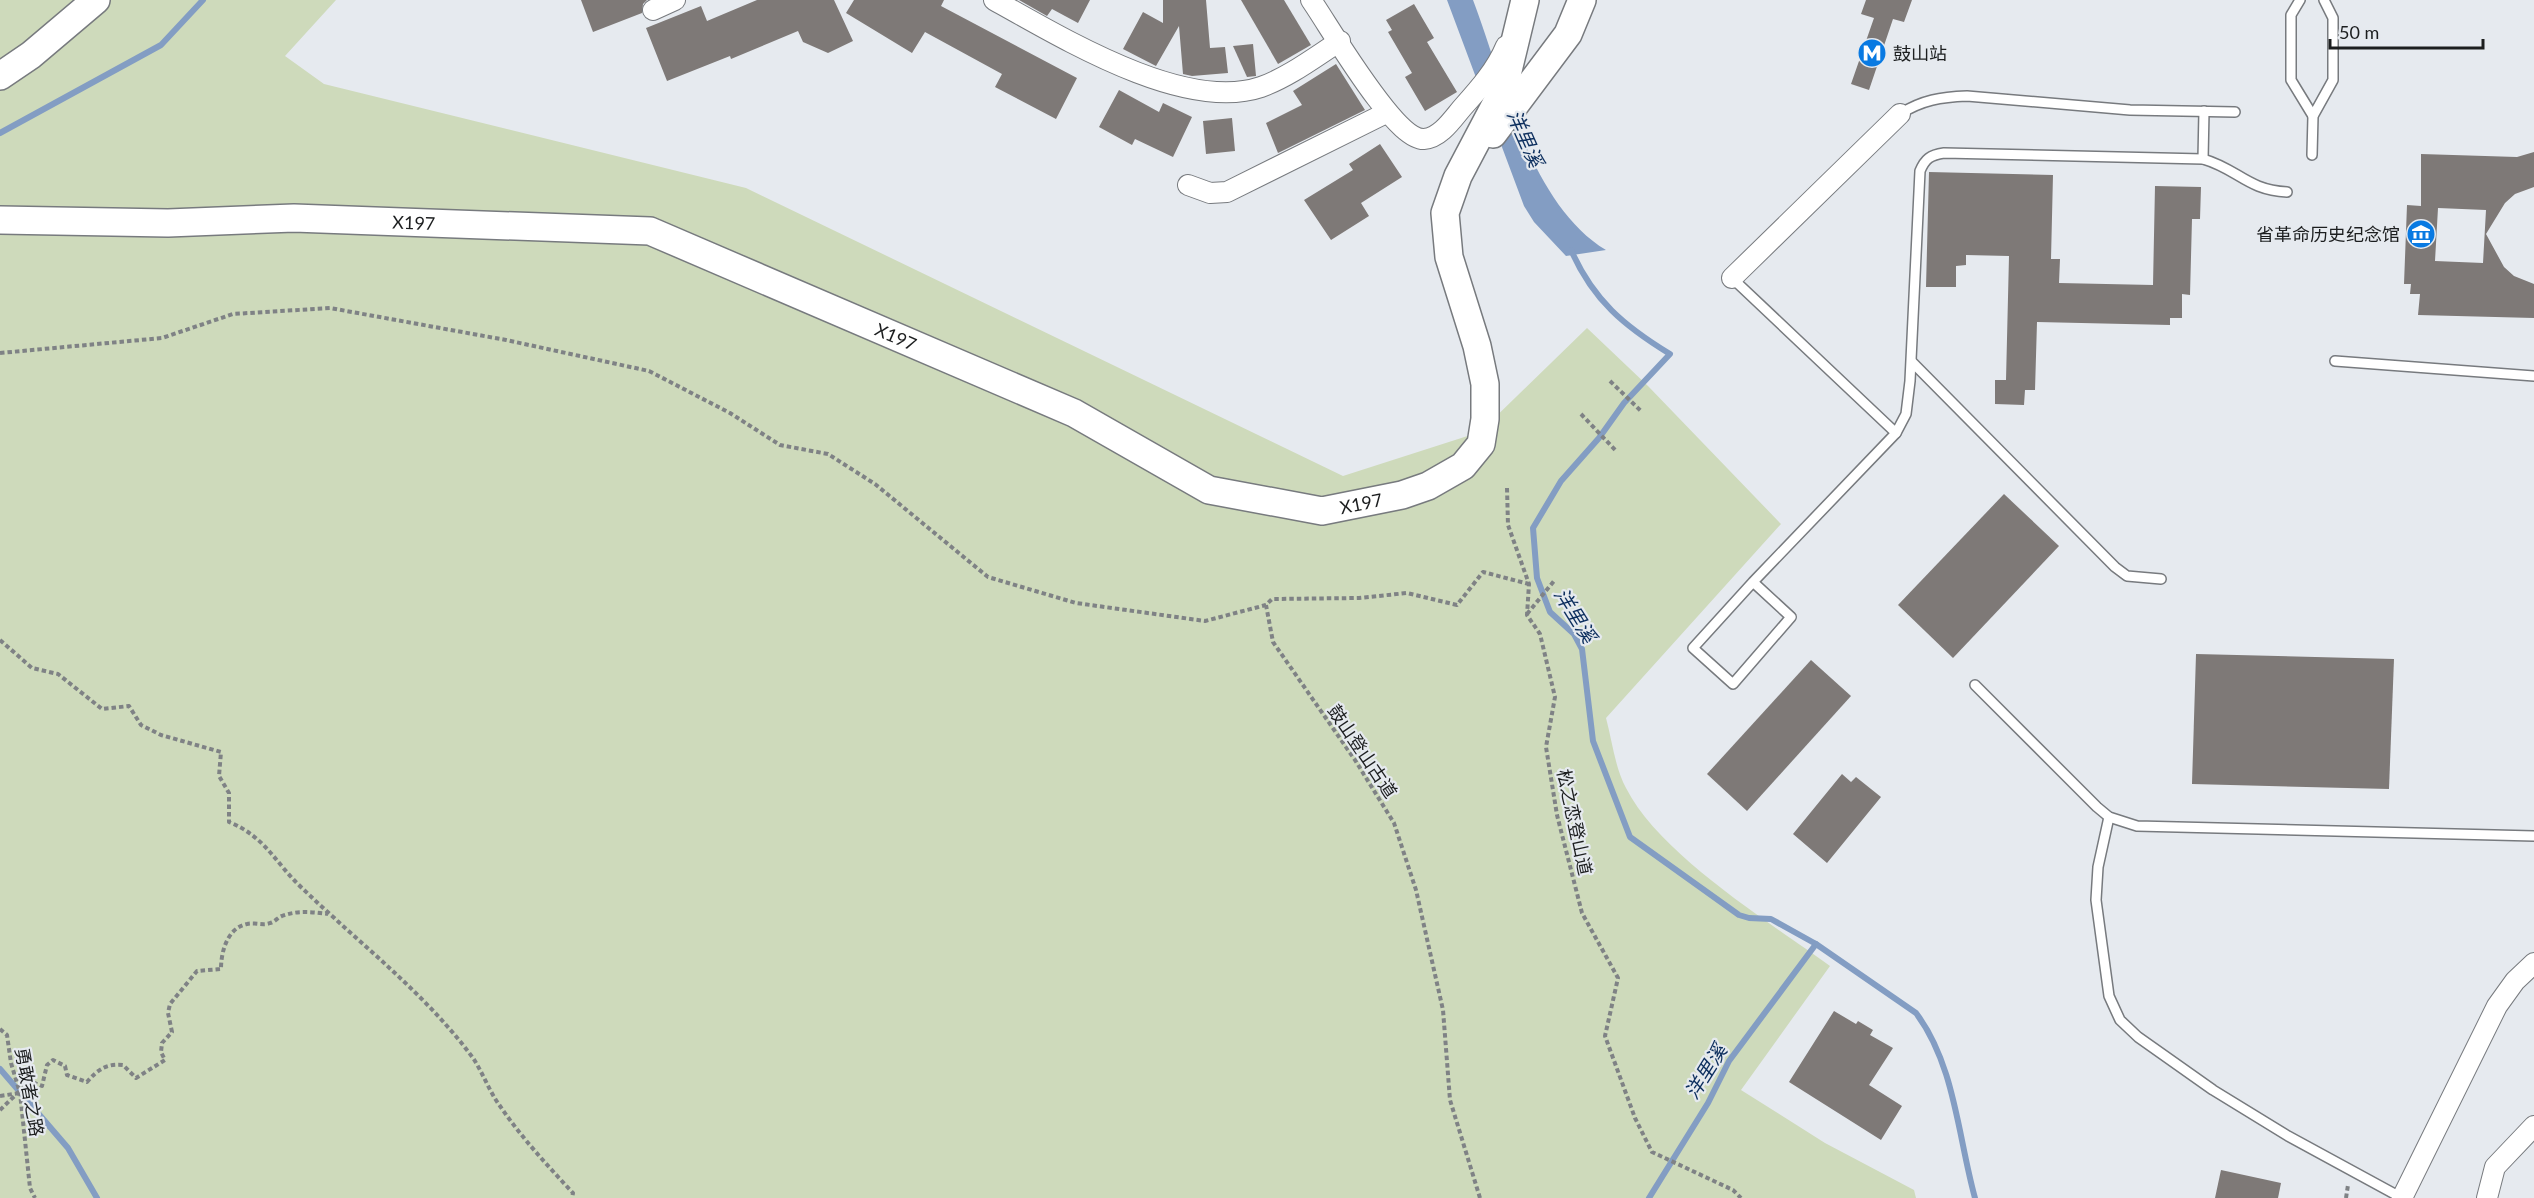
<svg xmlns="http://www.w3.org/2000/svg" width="2534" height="1198" viewBox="0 0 2534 1198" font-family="Lato,'Noto Sans SC',sans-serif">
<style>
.green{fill:#cedabb}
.water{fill:#839dc3}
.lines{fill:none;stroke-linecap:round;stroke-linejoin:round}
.stream{stroke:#839dc3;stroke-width:6}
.building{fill:#7e7977;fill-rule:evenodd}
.lane-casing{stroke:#777a7e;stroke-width:12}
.street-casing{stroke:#777a7e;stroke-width:22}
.secondary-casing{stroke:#777a7e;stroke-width:30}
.path{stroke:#7f8285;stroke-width:4;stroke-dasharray:4.5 3;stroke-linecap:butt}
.lane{stroke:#fff;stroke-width:9}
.street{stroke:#fff;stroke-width:20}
.secondary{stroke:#fff;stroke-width:27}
.labels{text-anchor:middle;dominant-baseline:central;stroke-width:4.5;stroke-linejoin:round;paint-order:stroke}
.poi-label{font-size:18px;fill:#1c1e1f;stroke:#e6eaef;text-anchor:start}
.street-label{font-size:18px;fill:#1c1e1f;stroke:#e6eaef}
.water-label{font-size:20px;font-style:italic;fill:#0d2f5e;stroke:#e6eaef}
</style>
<rect width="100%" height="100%" fill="#e6eaef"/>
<path class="green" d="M0,0H336L285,56L324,84L746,188L1343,476L1480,432L1587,328L1648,386L1781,524L1606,718C1612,740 1615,768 1626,788C1660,855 1768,921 1830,966L1741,1090L1825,1143L1914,1190L1916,1198H0Z"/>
<path class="water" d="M1447,0H1473C1503,79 1530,204 1606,250L1566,256L1534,222L1524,206Z"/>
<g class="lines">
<g class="stream">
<polyline points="0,133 161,45 203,0"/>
<path d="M1571,250C1593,300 1624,326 1670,354L1624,403L1599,438L1561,481L1533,528L1537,578L1550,612L1574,634L1582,649L1593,741L1630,837L1739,915L1749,918L1771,919L1816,944L1729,1061L1708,1103L1649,1198"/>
<path d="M1816,944L1916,1013C1955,1065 1958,1137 1975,1198"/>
<polyline points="0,1069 68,1148 97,1198"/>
</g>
</g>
<g class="building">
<polygon points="581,0 647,0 643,4 642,13 593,32"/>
<polygon points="757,0 834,0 853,41 828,53 803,42 798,31 731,59 730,56 667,81 646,28 701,6 707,21"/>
<polygon points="854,0 944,0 941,6 1077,78 1056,119 995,87 1002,74 925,32 912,53 846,13"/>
<polygon points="1019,0 1090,0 1078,23 1052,9 1047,16"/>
<polygon points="1163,0 1206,0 1210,48 1225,47 1228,73 1192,76 1183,74 1179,26 1156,66 1123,49 1143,12 1163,23"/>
<polygon points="1241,0 1284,0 1311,45 1278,64"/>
<polygon points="1866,0 1912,0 1904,22 1893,19 1869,90 1851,84 1874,18 1861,14"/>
<polygon points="1414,4 1434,38 1427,42 1457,92 1425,111 1405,77 1412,73 1388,32 1392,30 1386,20"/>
<polygon points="1253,44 1256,76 1247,77 1233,46"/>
<polygon points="1336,64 1365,110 1278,153 1266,123 1302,105 1293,91"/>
<polygon points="1119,90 1159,112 1163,103 1192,117 1173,157 1135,139 1132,145 1099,127"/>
<polygon points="1232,118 1235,151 1206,154 1203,121"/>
<polygon points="1380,144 1402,177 1361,203 1369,216 1331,240 1304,200 1353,170 1349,164"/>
<path d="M2534,152V187L2515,194L2505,203L2486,234L2504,267L2514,276L2534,284V318L2418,315L2420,294H2410L2411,284H2404L2407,205L2421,206V154L2517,157ZM2438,208L2486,210L2483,263L2435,261Z"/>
<polygon points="1929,172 2053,175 2051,259 2060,259 2059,283 2153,285 2155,186 2201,187 2200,219 2192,219 2190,295 2182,294 2182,318 2170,318 2170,325 2037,322 2035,390 2025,390 2024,405 1995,404 1995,380 2006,380 2009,256 1966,255 1966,265 1956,266 1956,287 1926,287"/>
<polygon points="2004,494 2059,546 1953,658 1898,605"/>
<polygon points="2196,654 2394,659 2389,789 2192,784"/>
<polygon points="1811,660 1851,696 1747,811 1707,774"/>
<polygon points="1842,774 1851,782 1856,777 1881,797 1827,863 1793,834"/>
<polygon points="1834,1011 1856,1024 1858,1021 1873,1030 1870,1035 1893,1048 1869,1085 1902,1106 1881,1140 1789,1082"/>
<polygon points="2221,1170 2281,1183 2278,1198 2215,1198"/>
</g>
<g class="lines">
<g class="lane-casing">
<g id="lane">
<polyline points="2300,0 2291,15 2291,80 2313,116"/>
<path d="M1900,114C1922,100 1941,97 1967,96L2130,110L2235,112"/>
<polyline points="2312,155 2313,116 2333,80 2333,18 2324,0"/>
<polyline points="2203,159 2204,111"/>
<polyline points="1732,278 1896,433 1753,582 1693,648 1733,684 1791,617 1753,582"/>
<polyline points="2335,361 2534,376"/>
<polyline points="1912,362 2115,567 2127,576 2161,579"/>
<path d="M1896,433L1906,414L1910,381L1920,171C1925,159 1930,155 1944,153L2203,159C2238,169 2247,190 2287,192"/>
<polyline points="1975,685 2097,807 2109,817 2137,826 2534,836"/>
<polyline points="2109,817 2098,867 2096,900 2109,996 2120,1020 2138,1037 2213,1090 2288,1136 2402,1198"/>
</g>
</g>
<g class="street-casing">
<g id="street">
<path d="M994,0C1061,37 1184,113 1261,87C1289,77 1315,57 1340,41"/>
<path d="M1311,0C1330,27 1394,140 1424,139C1440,138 1452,120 1462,108C1479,89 1496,70 1506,46"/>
<polyline points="653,10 675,0"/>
<polyline points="1188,185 1210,193 1227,192 1386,113"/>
<polyline points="1732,278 1900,114"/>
<polyline points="2402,1198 2497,1006 2515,981 2534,963"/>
<polyline points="2487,1198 2495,1167 2534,1126"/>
</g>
</g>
<g class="secondary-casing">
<g id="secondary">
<polyline points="0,76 31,55 96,0"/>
<polyline points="1493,134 1568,34 1582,0"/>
<path id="s1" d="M0,220L168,223L294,218L650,231L1074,413L1209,490L1322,511L1402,495L1428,486L1463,466L1481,444L1485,419V384L1477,346L1449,257L1445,213L1458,176L1497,102L1506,79L1525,0"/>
</g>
</g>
<g class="path">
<polyline points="0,353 162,338 233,314 330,308 506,340 649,371 730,413 780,445 828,454 875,484 988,577 1076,603 1205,621 1266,605"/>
<polyline points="1610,381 1641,411"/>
<polyline points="1581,414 1617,452"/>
<polyline points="1507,488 1508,525 1529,584 1527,615 1540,634 1555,697 1546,747 1557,815 1582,913 1618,978 1605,1036 1635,1118 1652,1152 1733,1190 1741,1198"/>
<polyline points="1527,614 1554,581"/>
<path d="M0,640L32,668L58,674L102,709L129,706L141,725L161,735L221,752L219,776L229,793V822C266,837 275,863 302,888C360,944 425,993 473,1058C483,1073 489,1091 500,1106C521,1137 547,1165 573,1193L572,1198"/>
<polyline points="0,1029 7,1035 11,1063 20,1093 30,1188 35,1198"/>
<polyline points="0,1096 20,1093"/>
<path d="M0,1110L30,1081L42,1086L47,1065L53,1060L65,1066L67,1075L87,1082C97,1070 107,1063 123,1065L136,1078L165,1060L161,1052L162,1043L172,1032L168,1013L170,1004L197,971L221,969C221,952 227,928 247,924C255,922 263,926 270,923C275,922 278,917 282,916C298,910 312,912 328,914"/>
<polyline points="1480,1198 1450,1100 1443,1010 1416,890 1394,823 1355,760 1273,642 1266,605 1272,599 1359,598 1407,593 1457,605 1483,572 1529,584"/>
<polyline points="2346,1198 2348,1185"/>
</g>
<use href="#lane" class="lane"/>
<use href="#street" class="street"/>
<use href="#secondary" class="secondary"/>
</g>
<defs>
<g id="metro-disc" transform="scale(1.5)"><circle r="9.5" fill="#097ae2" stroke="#e6eaef"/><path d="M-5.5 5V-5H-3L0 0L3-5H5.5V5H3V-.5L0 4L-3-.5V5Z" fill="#fff"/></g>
<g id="museum-disc" transform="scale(1.5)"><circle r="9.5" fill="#097ae2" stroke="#e6eaef"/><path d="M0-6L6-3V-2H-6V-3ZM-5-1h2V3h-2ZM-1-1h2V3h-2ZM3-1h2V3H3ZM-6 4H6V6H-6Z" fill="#fff"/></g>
</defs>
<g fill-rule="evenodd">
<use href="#metro-disc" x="1872" y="53"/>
<use href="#museum-disc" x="2421" y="234"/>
</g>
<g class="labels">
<g class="poi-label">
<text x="1893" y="53">鼓山站</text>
<text x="2400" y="234" text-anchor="end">省革命历史纪念馆</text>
</g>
<g class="street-label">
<text stroke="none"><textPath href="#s1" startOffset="414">X197</textPath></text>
<text stroke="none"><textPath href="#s1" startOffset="918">X197</textPath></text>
<text stroke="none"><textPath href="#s1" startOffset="1422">X197</textPath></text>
<text transform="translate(1363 751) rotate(56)">鼓山登山古道</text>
<text transform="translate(1575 822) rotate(78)">松之恋登山道</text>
<text transform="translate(30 1092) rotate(80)">勇敢者之路</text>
</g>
<g class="water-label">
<text transform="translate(1526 138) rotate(66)">洋里溪</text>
<text transform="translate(1576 615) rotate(58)">洋里溪</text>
<text transform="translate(1705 1071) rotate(-58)">洋里溪</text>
</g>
</g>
<path d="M2330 39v9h153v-9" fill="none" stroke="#1c1e1f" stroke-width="3"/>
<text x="2339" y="39" font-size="18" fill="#1c1e1f" stroke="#e6eaef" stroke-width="4.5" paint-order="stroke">50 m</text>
</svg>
